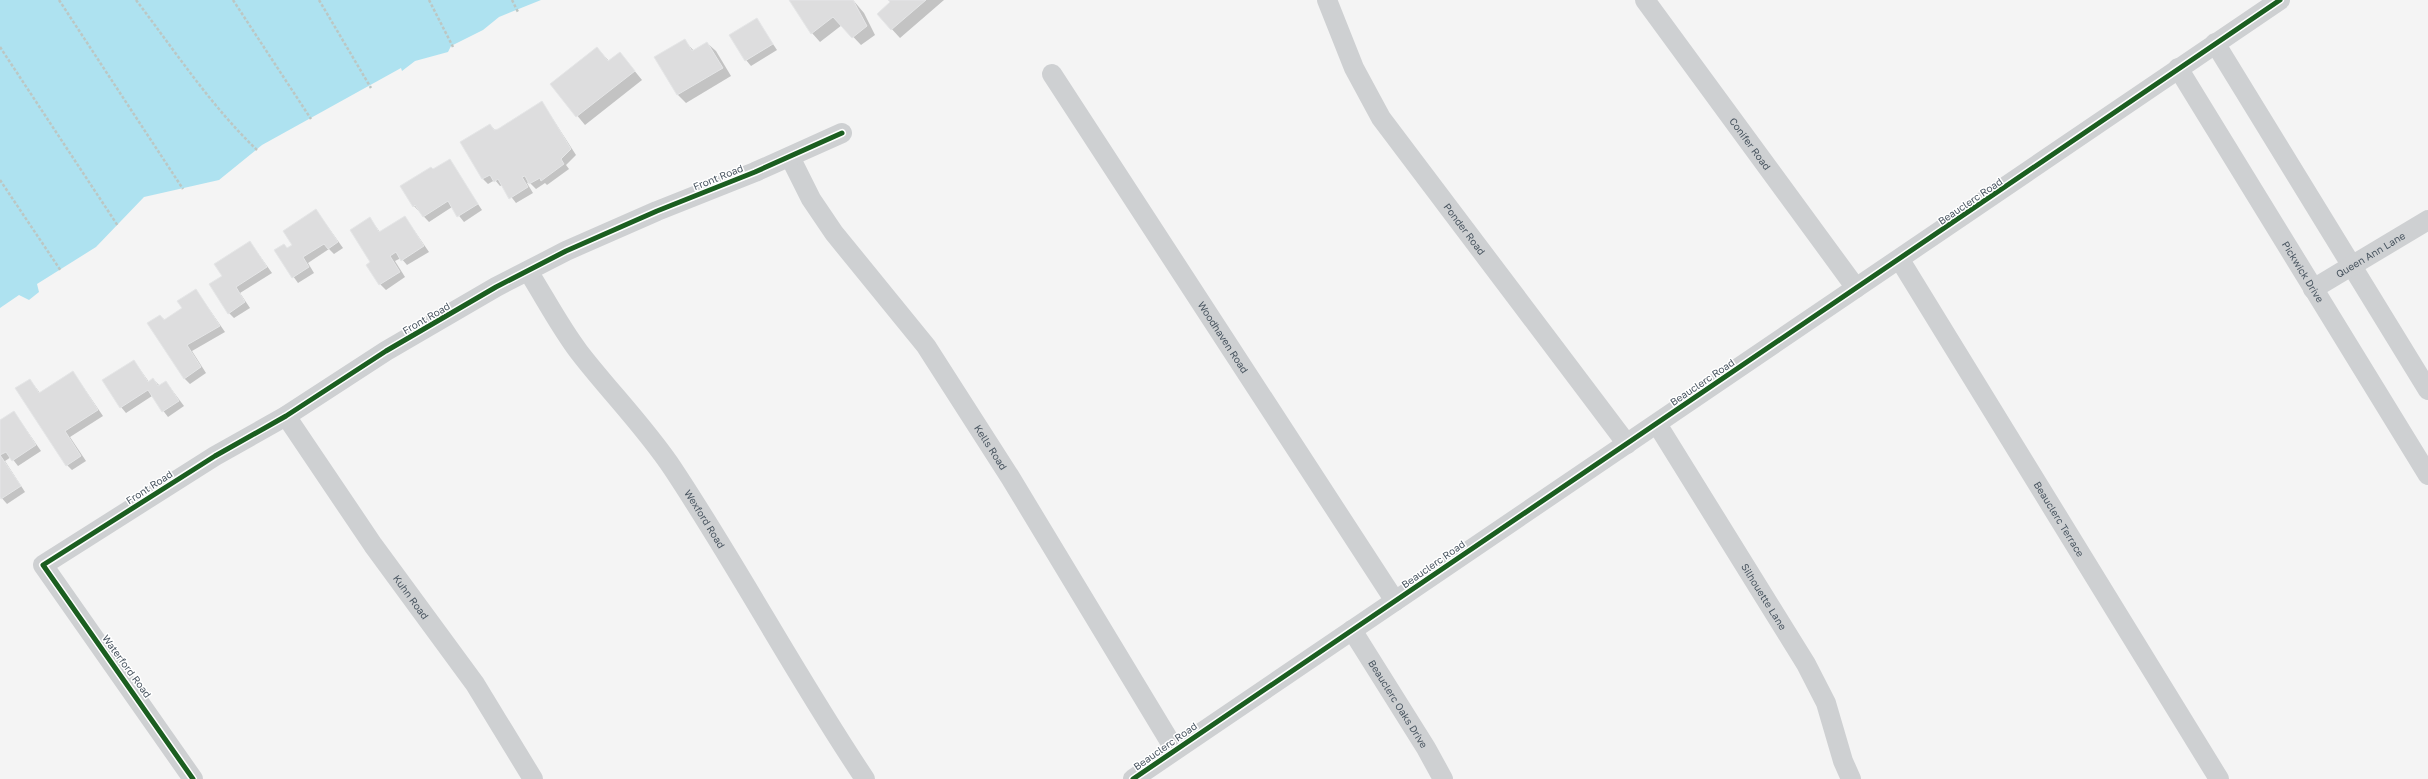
<svg xmlns="http://www.w3.org/2000/svg" width="2428" height="779" viewBox="0 0 2428 779" font-family="'Golos Text',sans-serif">
<style>
.water{fill:#aee2f0}
.shadow{fill:#0003}
.building{fill:#ddddde;stroke:#e5e6e7}
.lines{fill:none;stroke-linecap:round;stroke-linejoin:round}
.path{stroke:#bcc7c4;stroke-width:2.5;stroke-dasharray:3 2;stroke-linecap:butt}
.minor{stroke:#ced0d2;stroke-width:20}
.cycleway-casing{stroke:#fff;stroke-width:8}
.cycleway{stroke:#1b5e20;stroke-width:5}
.labels{text-anchor:middle;dominant-baseline:central;stroke-width:3;stroke-linejoin:round;paint-order:stroke}
.street-label{font-size:10px;fill:#4a5661;stroke:#fff}
</style>
<rect width="100%" height="100%" fill="#f4f4f4"/>
<polygon class="water" points="0,0 541,0 499,17 483,30 451,46 448,52 415,61 402,71 401,68 262,145 219,180 144,197 96,247 37,284 39,292 29,300 19,295 0,308"/>
<g class="shadow">
<polygon points="790,0 853,0 864,13 875,35 861,45 842,25 820,42 812,33"/>
<polygon points="890,0 944,0 900,38 878,14 892,2"/>
<polygon points="756,19 777,50 751,66 746,60"/>
<polygon points="684,40 694,51 707,43 716,51 731,76 686,103 678,95 655,57"/>
<polygon points="597,48 609,61 620,53 642,80 585,125 551,84"/>
<polygon points="542,102 576,155 566,165 569,169 547,185 545,183 536,189 529,182 527,183 533,193 516,203 502,185 500,186 495,180 488,184 483,179 461,142 490,125 496,131"/>
<polygon points="449,161 482,210 464,222 452,207 429,222 414,206 434,170"/>
<polygon points="316,210 343,248 334,254 329,249 308,263 314,273 298,283 275,251 284,245 288,249 294,245"/>
<polygon points="405,217 429,252 407,265 401,258 395,261 405,277 386,290 380,284 371,262 370,219 380,232"/>
<polygon points="250,242 272,273 240,293 250,308 234,318 229,313 223,276"/>
<polygon points="196,290 225,332 192,351 206,373 190,384 184,378 160,316 165,320 183,308"/>
<polygon points="134,361 149,382 153,379 160,386 166,382 184,406 168,417 152,396 126,413 121,407"/>
<polygon points="73,372 103,416 70,437 86,461 72,470 67,465 30,380 40,393"/>
<polygon points="14,412 41,451 18,466 11,457 5,461 25,492 7,504 0,496 0,421"/>
</g>
<g class="building">
<polygon points="789,0 853,0 867,26 852,38 833,17 811,34"/>
<polygon points="888,0 926,0 891,30 877,14 890,2"/>
<polygon points="757,18 773,44 745,61 729,35"/>
<polygon points="685,39 692,51 707,42 723,68 677,95 654,57"/>
<polygon points="597,47 608,61 620,52 635,71 576,117 550,84"/>
<polygon points="542,101 571,149 561,159 564,164 541,181 540,178 529,184 525,176 522,177 528,187 509,199 498,179 494,182 490,175 482,179 460,142 490,124 494,130 498,129"/>
<polygon points="450,159 478,204 457,217 448,201 423,217 415,205 413,207 400,186 431,167 433,169"/>
<polygon points="316,209 338,242 328,249 324,244 303,257 309,267 292,278 274,250 284,244 287,248 292,245 283,231"/>
<polygon points="405,216 424,246 401,261 396,252 390,256 400,272 379,285 366,265 370,262 350,230 370,217 379,232"/>
<polygon points="250,241 267,267 236,287 245,302 228,314 209,284 222,276 214,264"/>
<polygon points="196,289 220,326 187,345 201,367 184,379 147,323 160,315 164,320 182,308 177,301"/>
<polygon points="134,360 148,382 153,378 158,386 166,381 179,401 162,412 148,390 120,408 102,380"/>
<polygon points="73,371 98,410 65,431 81,456 66,466 15,388 30,379 39,393"/>
<polygon points="14,411 36,445 12,461 6,452 0,455 21,486 1,499 0,497 0,420"/>
</g>
<g class="lines">
<g class="path">
<polyline points="59,0 183,189"/>
<path d="M136,0C175,51 211,106 257,150"/>
<polyline points="233,0 311,119"/>
<polyline points="319,0 371,88"/>
<polyline points="429,0 453,47"/>
<polyline points="512,0 518,12"/>
<polyline points="0,47 118,226"/>
<polyline points="0,180 61,271"/>
</g>
<g class="minor">
<path id="s1" d="M1327,0L1354,68L1381,118L1627,444"/>
<path id="s2" d="M1645,0L1856,288"/>
<polyline points="2215,43 2428,390"/>
<path id="s3" d="M2178,68L2428,475"/>
<path id="s4" d="M1052,74L1395,601"/>
<path id="s5" d="M790,157L811,199L834,233L926,346L1010,477L1175,750"/>
<path id="s6" d="M1900,260L2219,779"/>
<path id="s7" d="M528,271C545,298 560,327 579,352C609,391 645,427 673,469C740,570 797,678 865,779"/>
<path id="s8" d="M2313,289L2428,220"/>
<path id="s9" d="M286,416L373,545L475,684L533,779"/>
<path id="s10" d="M1657,424L1806,664L1826,703L1843,761L1851,779"/>
<path id="s11" d="M1352,630L1426,748L1443,779"/>
<polyline points="193,779 43,565 215,456 286,416 386,351 496,287 566,251 657,211 755,172 842,133"/>
<polyline points="1133,779 2280,0"/>
</g>
<g class="cycleway-casing">
<g id="cycleway">
<polyline points="193,779 43,565 215,456 286,416 386,351 496,287 566,251 657,211 755,172 842,133"/>
<polyline points="1133,779 2280,0"/>
</g>
</g>
<use href="#cycleway" class="cycleway"/>
</g>
<g class="labels">
<g class="street-label">
<text stroke="none"><textPath href="#s2" startOffset="178">Conifer Road</textPath></text>
<text transform="translate(718 177) rotate(-22)">Front Road</text>
<text transform="translate(1970 201) rotate(-34)">Beauclerc Road</text>
<text stroke="none"><textPath href="#s1" startOffset="269">Ponder Road</textPath></text>
<text stroke="none"><textPath href="#s8" startOffset="67">Queen Ann Lane</textPath></text>
<text stroke="none"><textPath href="#s3" startOffset="239">Pickwick Drive</textPath></text>
<text transform="translate(426 318) rotate(-30)">Front Road</text>
<text stroke="none"><textPath href="#s4" startOffset="314">Woodhaven Road</textPath></text>
<text transform="translate(1702 382) rotate(-34)">Beauclerc Road</text>
<text stroke="none"><textPath href="#s5" startOffset="354">Kells Road</textPath></text>
<text transform="translate(149 487) rotate(-33)">Front Road</text>
<text stroke="none"><textPath href="#s7" startOffset="305">Wexford Road</textPath></text>
<text stroke="none"><textPath href="#s6" startOffset="304">Beauclerc Terrace</textPath></text>
<text transform="translate(1433 564) rotate(-35)">Beauclerc Road</text>
<text stroke="none"><textPath href="#s10" startOffset="203">Silhouette Lane</textPath></text>
<text stroke="none"><textPath href="#s9" startOffset="220">Kuhn Road</textPath></text>
<text transform="translate(127 666) rotate(54)">Waterford Road</text>
<text stroke="none"><textPath href="#s11" startOffset="87">Beauclerc Oaks Drive</textPath></text>
<text transform="translate(1165 746) rotate(-35)">Beauclerc Road</text>
</g>
</g>
</svg>
